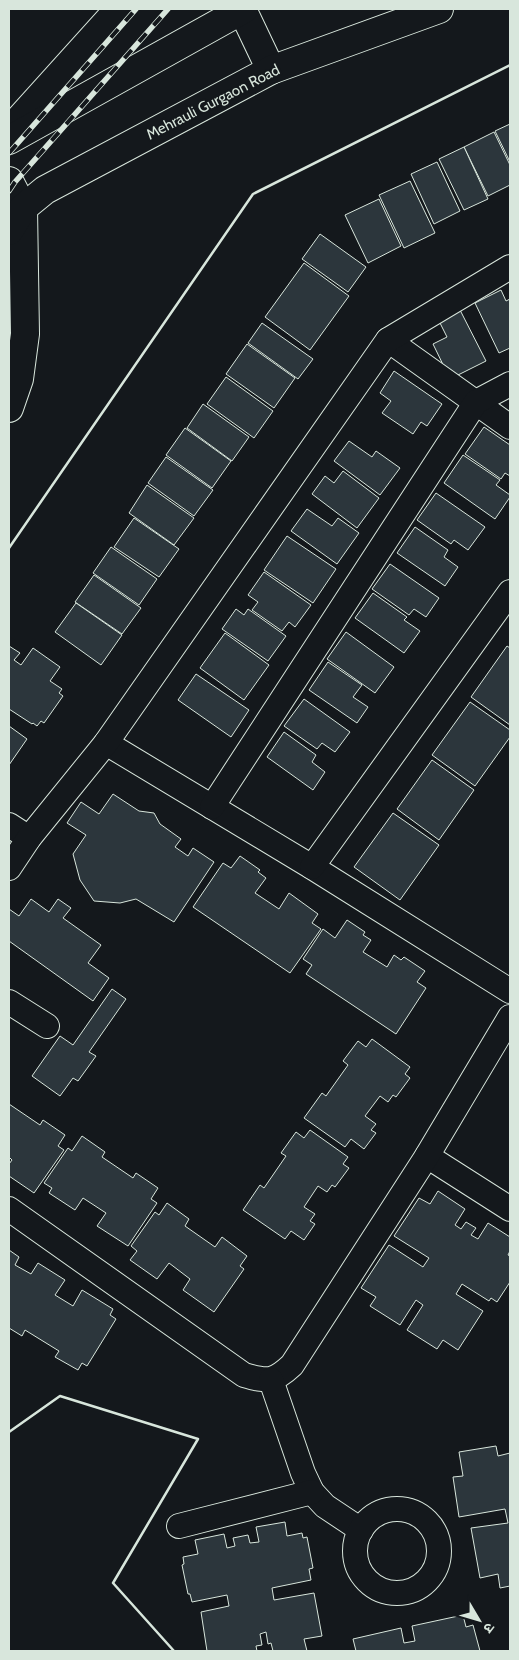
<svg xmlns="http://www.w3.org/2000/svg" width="519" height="1660" viewBox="0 0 519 1660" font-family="Cabin,'Noto Sans Devanagari',sans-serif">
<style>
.building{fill:#2c363c;stroke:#d8e6dc}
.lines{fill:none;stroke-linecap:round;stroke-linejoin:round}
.street-casing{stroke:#d8e6dc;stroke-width:26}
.secondary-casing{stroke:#d8e6dc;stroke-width:30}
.highway-casing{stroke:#d8e6dc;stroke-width:30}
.street{stroke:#14181c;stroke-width:24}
.secondary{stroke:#14181c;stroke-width:28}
.highway{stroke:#14181c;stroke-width:28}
.rail-casing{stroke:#d8e6dc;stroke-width:5.5}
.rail{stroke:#14181c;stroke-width:4;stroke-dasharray:11;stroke-linecap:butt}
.wall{stroke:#d8e6dc;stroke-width:2.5}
.labels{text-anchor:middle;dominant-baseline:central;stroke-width:4;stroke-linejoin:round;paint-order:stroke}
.street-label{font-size:15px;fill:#d8e6dc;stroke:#14181c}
</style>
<rect width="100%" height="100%" fill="#14181c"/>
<g class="building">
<polygon points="510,124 510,162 495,131"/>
<polygon points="494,132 510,165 510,185 488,196 464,147"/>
<polygon points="464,147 488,199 464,210 439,159"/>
<polygon points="437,162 460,211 434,224 411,174"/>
<polygon points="410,181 435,233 404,248 379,195"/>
<polygon points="379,199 401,246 368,263 345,215"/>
<polygon points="320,234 366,267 348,292 302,259"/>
<polygon points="304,263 349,296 310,350 265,317"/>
<polygon points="501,290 506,301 510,299 510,348 499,353 475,303"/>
<polygon points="460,310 486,361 450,379 433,344 447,337 439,321"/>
<polygon points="262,323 313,359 298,379 248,343"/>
<polygon points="247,344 295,378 274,408 226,374"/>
<polygon points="394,371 442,404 427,426 421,422 413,434 382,413 391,401 380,393"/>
<polygon points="226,377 273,411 254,438 207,404"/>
<polygon points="203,404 249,437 232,461 187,428"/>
<polygon points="484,427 510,445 510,476 505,473 501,479 465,454"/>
<polygon points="185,428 231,461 212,488 166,455"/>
<polygon points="349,441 372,457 376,451 400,468 380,495 334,461"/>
<polygon points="463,455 500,480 496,485 510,495 510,497 495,519 444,483"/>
<polygon points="166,457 213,490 194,516 148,483"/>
<polygon points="343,471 379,498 357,528 312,494 325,476 334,483"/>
<polygon points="147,485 194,518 174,545 129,513"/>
<polygon points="436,493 485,527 468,550 454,540 451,544 417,520"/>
<polygon points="307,509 332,526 338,518 359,533 337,564 291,531"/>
<polygon points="134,518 179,549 159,577 114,547"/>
<polygon points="415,527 448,550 444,557 458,567 445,586 397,553"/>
<polygon points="287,536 336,569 313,603 264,570"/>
<polygon points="111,547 157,579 139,605 93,573"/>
<polygon points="390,564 439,598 426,617 414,609 409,615 372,589"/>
<polygon points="264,572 311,605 295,627 289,622 282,631 252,610 258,602 248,595"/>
<polygon points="94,575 141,608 122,634 75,602"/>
<polygon points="373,593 407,617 404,620 420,631 404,653 355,618"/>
<polygon points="76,603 122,635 101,665 55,632"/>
<polygon points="236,609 244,615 248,609 286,636 268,661 222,629"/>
<polygon points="346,632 394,667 375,693 327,659"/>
<polygon points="225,633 269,665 244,700 200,668"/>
<polygon points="9,646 20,653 14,660 21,665 33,648 60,667 50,681 62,689 59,693 63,696 44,723 41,721 37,726 33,723 32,724 9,709"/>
<polygon points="507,646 510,648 510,725 471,697"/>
<polygon points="328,662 362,685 353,697 368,707 357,723 309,690"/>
<polygon points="196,674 249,710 231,737 178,700"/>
<polygon points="304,699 350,732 335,752 322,743 317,749 284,726"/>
<polygon points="470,702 510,730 510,737 475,786 432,755"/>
<polygon points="9,726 27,739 9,765"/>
<polygon points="284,732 316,755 312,762 325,772 313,790 267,757"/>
<polygon points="432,760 474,790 439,840 397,809"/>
<polygon points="113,794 139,811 154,813 160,824 181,839 175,847 188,856 193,848 214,862 174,922 136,899 120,903 94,901 80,880 73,854 86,835 67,823 81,802 99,814"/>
<polygon points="393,813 439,845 400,900 354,867"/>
<polygon points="240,856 260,870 258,872 266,878 255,893 279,909 289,893 318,914 312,923 321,929 290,973 193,907 223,863 231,868"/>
<polygon points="31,899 49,912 58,899 71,908 63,918 101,945 88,963 109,978 93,1001 9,941 9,909 19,916"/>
<polygon points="347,920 365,932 363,935 371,940 363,952 387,967 394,955 401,960 404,957 425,971 417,982 426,988 396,1034 306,974 312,965 303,959 323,929 335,938"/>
<polygon points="112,989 126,999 89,1052 96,1056 78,1081 73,1078 60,1096 32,1076 60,1036 73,1045"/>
<polygon points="372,1039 410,1067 405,1074 410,1078 396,1097 393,1095 388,1102 380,1096 365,1116 376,1124 371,1130 376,1133 364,1149 351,1139 345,1147 304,1118 322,1093 326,1096 348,1065 343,1061 358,1041 366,1047"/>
<polygon points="9,1104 40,1125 43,1120 65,1135 58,1146 64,1150 34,1193 9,1176 9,1164 12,1160 9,1157"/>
<polygon points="310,1130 348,1157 343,1164 349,1168 335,1187 332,1185 327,1192 318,1186 304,1207 315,1214 310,1221 315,1224 304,1240 291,1231 285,1239 243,1210 260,1185 264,1188 286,1156 281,1153 296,1132 304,1138"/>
<polygon points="82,1136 105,1152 102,1157 133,1178 136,1173 158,1188 151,1199 157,1203 128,1246 97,1226 106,1213 83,1198 75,1210 49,1193 52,1188 44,1183 68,1148 72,1151"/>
<polygon points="438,1191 465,1209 455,1225 461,1229 466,1222 476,1228 471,1235 478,1239 488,1223 510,1237 510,1251 508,1255 510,1256 510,1282 497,1302 491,1298 489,1301 462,1284 456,1294 483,1311 458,1350 443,1340 437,1349 407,1330 423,1305 416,1300 400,1325 370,1306 376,1297 361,1288 389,1245 423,1267 429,1258 394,1236 419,1198 430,1204"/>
<polygon points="167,1203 189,1219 185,1226 215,1247 222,1237 247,1256 240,1266 244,1269 214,1312 183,1290 190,1279 169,1263 157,1279 130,1260 137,1251 131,1246 155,1212 159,1215"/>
<polygon points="9,1250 19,1257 15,1265 31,1274 38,1263 65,1280 55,1295 73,1306 82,1290 113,1309 110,1315 116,1319 87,1366 82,1363 78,1370 55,1357 59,1351 25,1330 22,1336 9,1328"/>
<polygon points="496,1446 498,1456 510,1453 510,1586 500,1588 498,1574 480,1578 471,1528 508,1523 505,1509 459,1517 453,1477 463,1476 459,1452"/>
<polygon points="285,1522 287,1536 302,1533 303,1538 307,1537 313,1568 309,1569 311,1580 272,1588 274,1600 314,1593 322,1636 304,1639 307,1651 273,1651 271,1643 268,1644 266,1632 260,1634 262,1645 256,1646 257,1651 207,1651 201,1612 229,1606 227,1595 192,1602 190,1594 188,1594 182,1565 184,1564 183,1557 198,1554 195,1540 224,1534 227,1548 235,1546 233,1538 248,1535 250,1543 259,1542 256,1527"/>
<polygon points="463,1615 466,1627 473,1625 480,1651 356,1651 353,1639 401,1628 404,1643 415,1641 412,1626"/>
</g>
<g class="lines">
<g class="street-casing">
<g id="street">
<polyline points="388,340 510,427"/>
<polyline points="106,743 312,867 510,991"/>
<polyline points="212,807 476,402 510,384"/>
<polyline points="9,825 29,838"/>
<polyline points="312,867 510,592"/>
<polyline points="9,868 29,838 106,743 388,340 510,267"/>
<polyline points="9,1002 47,1026"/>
<polyline points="427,1156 510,1209"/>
<path d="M9,1209L244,1375C268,1382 274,1382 292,1365L427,1156L510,1017"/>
<polyline points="271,1380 303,1473 312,1492 325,1506 361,1530"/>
<circle cx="397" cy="1551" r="42"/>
<polyline points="179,1526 312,1492"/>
</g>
</g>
<g class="secondary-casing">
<g id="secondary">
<polyline points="242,9 271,70"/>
<polyline points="9,131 119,9"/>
<polyline points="9,181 23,208 25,334 19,379 9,408"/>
</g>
</g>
<g class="highway-casing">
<g id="highway">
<polyline points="9,140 244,9"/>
<polyline points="9,231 23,208 45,190 271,70 439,9"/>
</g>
</g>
<use href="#street" class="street"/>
<use href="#secondary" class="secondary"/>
<use href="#highway" class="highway"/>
<g class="rail-casing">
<g id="rail">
<polyline points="9,153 136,9"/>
<polyline points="9,191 15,182 168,9"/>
</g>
</g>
<use href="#rail" class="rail"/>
<g class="wall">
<polyline points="9,548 253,194 510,65"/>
<polyline points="9,1432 60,1396 198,1439 113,1583 174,1651"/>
</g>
</g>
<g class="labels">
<g class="street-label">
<text transform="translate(213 102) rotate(-27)">Mehrauli Gurgaon Road</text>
</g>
</g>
<rect width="519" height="1660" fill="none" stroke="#d8e6dc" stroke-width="20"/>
<g transform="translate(479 1620) rotate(128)" stroke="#14181c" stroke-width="4" paint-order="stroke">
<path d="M0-4L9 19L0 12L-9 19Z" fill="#d8e6dc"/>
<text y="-8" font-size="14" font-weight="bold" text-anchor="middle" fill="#d8e6dc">उ</text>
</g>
</svg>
